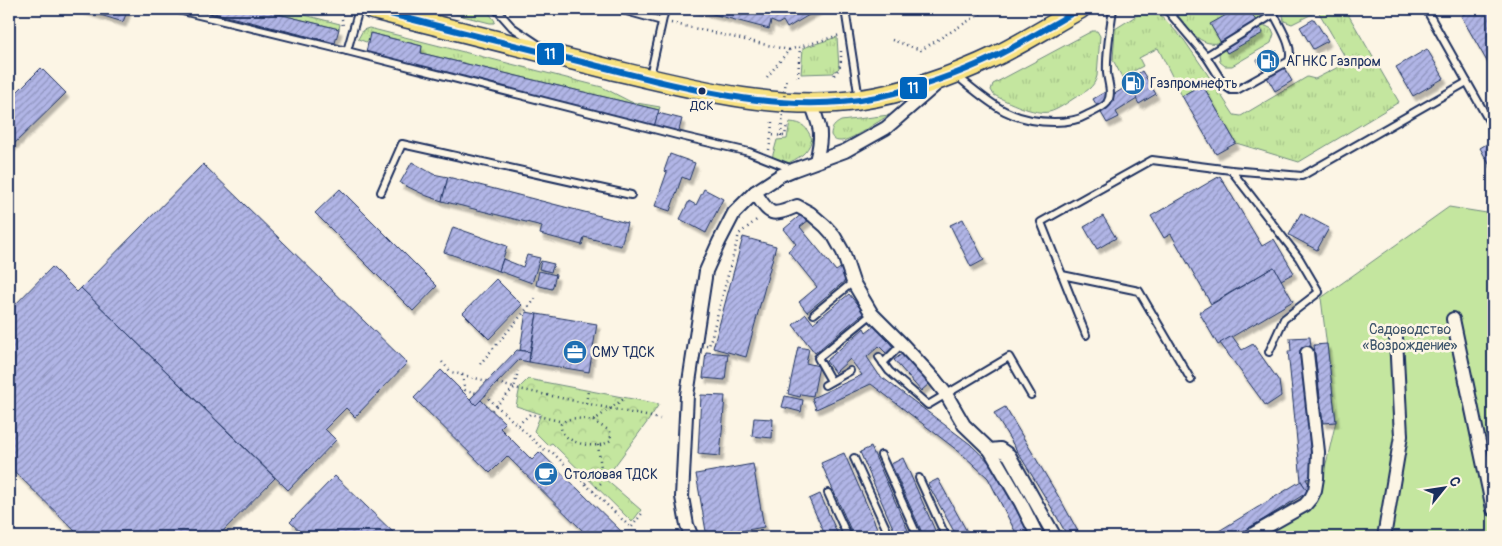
<svg xmlns="http://www.w3.org/2000/svg" width="1502" height="546" viewBox="0 0 1502 546" font-family="Pangolin,sans-serif">
<style>
.grass{fill:url(#grass-tufts);stroke:#708a7e}
.forest{fill:url(#forest-crowns);stroke:#708a7e}
.garden{fill:#c4e69f;stroke:#708a7e}
.building{fill:url(#building-hatch);stroke:#1b2f5e;filter:url(#shadow)}
.lines{fill:none;stroke-linecap:round;stroke-linejoin:round}
.service-casing{stroke:#1b2f5e;stroke-width:10}
.minor-casing{stroke:#1b2f5e;stroke-width:16}
.primary-casing{stroke:#1b2f5e;stroke-width:22}
.path{stroke:#1b2f5e;stroke-width:2.5;stroke-dasharray:1 4;stroke-linecap:butt}
.service{stroke:#fcf5e5;stroke-width:6}
.minor{stroke:#fcf5e5;stroke-width:12}
.primary{stroke:#f8e281;stroke-width:19}
.path-bridge{stroke:#1b2f5e;stroke-width:2.5;stroke-dasharray:1 4;stroke-linecap:butt}
.bus-1-casing{stroke:#fcf5e5;stroke-width:10}
.bus-1{stroke:#0065bd;stroke-width:6}
.bus-dot{fill:#1b2f5e;stroke:#fcf5e5;stroke-width:2}
.labels{text-anchor:middle;dominant-baseline:central;stroke-width:5;stroke-linejoin:round;paint-order:stroke}
.bus-label{font-size:13px;fill:#1b2f5e;stroke:#fcf5e5}
.poi-label{font-size:14px;fill:#1b2f5e;stroke:#fcf5e5;text-anchor:start}
.park-label{font-size:14px;fill:#3d546b;stroke:#fcf5e5}
.line-badge{stroke:#fcf5e5;stroke-width:2}
.badge-label{font-size:14px;text-anchor:middle;font-weight:bold;fill:#fff}
</style>
<defs>
<pattern id="grass-tufts" width="24" height="20" patternUnits="userSpaceOnUse" patternTransform="scale(1.25)"><rect width="24" height="20" fill="#c4e69f"/><path d="M3 7l-1-3M5 7V3M7 7l1-3M15 17l-1-3M17 17v-4M19 17l1-3" fill="none" stroke="#a8c68b"/></pattern>
<pattern id="forest-crowns" width="20" height="18" patternUnits="userSpaceOnUse" patternTransform="scale(1.25)"><rect width="20" height="18" fill="#c4e69f"/><path d="M2 6a3 3 0 1 1 6 0M12 15a3 3 0 1 1 6 0" fill="none" stroke="#a8c68b"/></pattern>
<pattern id="building-hatch" width="6" height="6" patternUnits="userSpaceOnUse" patternTransform="scale(1.25)"><rect width="6" height="6" fill="#b1b5e6"/><path d="M-1 1l2-2M0 6l6-6M5 7l2-2" fill="none" stroke="#8f94be"/></pattern>
<filter id="shadow"><feDropShadow dx="3" dy="5" stdDeviation="1" flood-color="#0004"/></filter>
</defs>
<rect width="100%" height="100%" fill="#fcf5e5"/>
<filter id="ink" filterUnits="userSpaceOnUse"><feTurbulence type="fractalNoise" baseFrequency=".02" numOctaves="2"/><feDisplacementMap in="SourceGraphic" scale="10" xChannelSelector="R" yChannelSelector="G"/><feConvolveMatrix kernelMatrix="1 2 1 2 8 2 1 2 1" color-interpolation-filters="sRGB"/></filter>
<g filter="url(#ink)">
<g class="grass">
<polygon points="258,9 281,9 340,24 339,29"/>
<polygon points="435,9 486,9 495,21 494,23 490,23"/>
<polygon points="1147,9 1155,9 1184,40 1204,69 1234,115 1241,116 1307,77 1315,79 1348,62 1318,11 1292,24 1284,21 1282,9 1345,9 1399,102 1299,162 1236,143 1202,84 1182,96 1158,48 1139,58 1143,66 1122,77 1113,60 1115,29"/>
<path d="M1173,9H1267L1264,15L1261,18L1218,43C1197,47 1185,23 1173,9Z"/>
<polygon points="1266,26 1272,29 1274,34 1271,43 1232,66 1225,66 1220,62 1219,54 1223,49 1260,27"/>
<polygon points="369,28 602,87 631,102 660,107 659,110 421,53 422,46 371,33 369,40 366,42 358,39 363,30"/>
<path d="M1092,31H1097L1100,36L1097,76C1094,88 1085,92 1076,97C1068,102 1058,110 1049,112C1035,115 1007,102 994,95L991,90L993,84Z"/>
<polygon points="837,37 839,68 833,73 801,74 803,48"/>
<path d="M889,115C879,121 849,142 840,141C835,141 833,139 831,135C831,128 835,124 841,121Z"/>
<path d="M790,122C804,123 806,127 812,139C807,155 799,157 785,165L772,158L777,140L787,139Z"/>
</g>
<polygon class="forest" points="528,379 659,404 648,421 605,479 641,510 632,522 552,443 548,445 534,431 541,414 516,406 520,387"/>
<polygon class="garden" points="1449,207 1493,214 1493,537 1259,537 1318,490 1327,460 1336,421 1321,298"/>
<g class="building">
<polygon points="81,9 128,9 123,22"/>
<polygon points="198,9 258,9 339,29 335,43"/>
<polygon points="694,9 819,9 787,28 783,21 778,24 771,21 769,29"/>
<polygon points="1237,9 1249,9 1263,33 1227,53 1210,24"/>
<polygon points="1473,9 1493,9 1493,72 1461,16"/>
<polygon points="1314,19 1328,41 1313,49 1300,27"/>
<polygon points="370,33 422,46 421,53 659,110 654,127 366,53"/>
<polygon points="1427,49 1444,78 1413,96 1396,67"/>
<polygon points="1274,51 1292,81 1275,91 1257,60"/>
<polygon points="41,68 66,93 9,149 9,100"/>
<polygon points="1142,71 1156,94 1139,104 1126,81"/>
<polygon points="1202,84 1236,143 1216,154 1182,96"/>
<polygon points="1129,85 1137,99 1116,112 1119,117 1107,123 1093,99 1105,92 1108,98"/>
<polygon points="658,113 682,119 678,134 654,127"/>
<polygon points="1490,142 1493,149 1493,171 1480,148"/>
<polygon points="670,154 695,163 689,180 682,177 670,211 655,206 667,172 664,171"/>
<polygon points="412,162 433,174 448,177 442,201 427,196 400,183"/>
<polygon points="203,164 407,363 355,417 346,408 325,429 336,440 288,490 81,288"/>
<polygon points="1220,176 1262,246 1274,239 1294,273 1281,280 1274,267 1211,304 1171,234 1164,238 1151,216"/>
<polygon points="448,177 627,223 621,246 584,237 582,245 540,234 542,226 442,201"/>
<polygon points="340,189 437,286 413,311 315,213"/>
<polygon points="704,189 723,199 706,233 680,219 689,201 696,205"/>
<polygon points="803,213 809,220 800,227 836,271 842,267 850,277 807,312 799,302 817,287 788,251 796,244 784,229"/>
<polygon points="1301,213 1329,228 1317,250 1289,235"/>
<polygon points="1103,216 1116,238 1097,249 1084,227"/>
<polygon points="963,219 984,260 971,267 950,225"/>
<polygon points="453,227 507,246 499,271 444,252"/>
<polygon points="743,237 776,246 746,357 713,348"/>
<polygon points="527,255 540,258 532,283 499,271 503,259 523,267"/>
<polygon points="541,261 554,264 551,272 539,269"/>
<polygon points="52,267 77,292 81,288 275,478 217,537 81,537 9,466 9,311"/>
<polygon points="1274,267 1293,301 1218,345 1199,312"/>
<polygon points="539,271 556,275 552,289 536,285"/>
<polygon points="496,279 522,305 489,339 463,313"/>
<polygon points="849,294 864,313 815,353 793,325 806,314 813,323"/>
<polygon points="526,312 537,314 530,352 520,350"/>
<polygon points="537,314 597,324 589,372 529,362"/>
<polygon points="875,325 893,347 887,354 879,346 867,357 879,375 970,444 996,469 1033,537 1018,537 988,478 962,454 871,384 816,409 812,398 862,375 850,359 835,373 826,361 864,328 866,332"/>
<polygon points="1232,336 1242,350 1253,344 1279,381 1281,396 1266,406 1220,343"/>
<polygon points="1310,337 1311,348 1300,350 1314,478 1306,479 1311,488 1307,491 1301,481 1288,351 1291,351 1290,338"/>
<polygon points="1327,344 1336,422 1323,423 1314,345"/>
<polygon points="798,347 809,349 806,363 819,366 813,396 801,394 800,397 788,394"/>
<polygon points="517,350 530,352 529,362 519,360 476,405 470,399"/>
<polygon points="706,352 728,354 725,380 703,378"/>
<polygon points="903,353 930,383 921,391 894,360"/>
<polygon points="441,370 476,405 481,400 505,423 500,428 532,460 540,452 625,535 623,537 589,537 507,456 490,473 414,398"/>
<polygon points="701,395 725,396 720,456 698,454"/>
<polygon points="785,396 803,400 801,412 782,407"/>
<polygon points="1005,407 1063,504 1081,537 1068,537 1053,510 994,413"/>
<polygon points="754,418 773,419 772,438 752,436"/>
<polygon points="871,447 911,537 897,537 860,452"/>
<polygon points="844,453 881,537 854,537 821,463"/>
<polygon points="903,458 938,537 924,537 891,464"/>
<polygon points="753,464 764,527 707,537 696,474"/>
<polygon points="335,476 398,537 306,537 290,522"/>
<polygon points="938,479 970,537 957,537 928,484"/>
<polygon points="1301,481 1308,492 1235,537 1209,537"/>
<polygon points="820,494 839,537 826,537 809,499"/>
</g>
<g class="lines">
<g class="service-casing">
<g id="service">
<polyline points="174,9 347,51 685,137 749,152 792,169"/>
<polyline points="496,9 512,27 539,45"/>
<polyline points="619,9 662,21"/>
<polyline points="845,9 859,99"/>
<path d="M1166,9L1206,56L1225,86L1231,90H1237L1289,61C1294,47 1280,27 1274,14L1273,9"/>
<polyline points="1426,9 1493,128"/>
<polyline points="347,51 359,9"/>
<polyline points="1206,56 1274,14"/>
<polyline points="650,76 665,9"/>
<path d="M957,76C990,103 1009,122 1054,122C1066,122 1077,121 1087,115C1093,112 1103,108 1107,103C1113,94 1108,83 1107,73C1106,52 1110,30 1113,9"/>
<polyline points="1231,170 1299,258 1319,292 1284,319 1269,352"/>
<polyline points="381,192 402,144 631,195"/>
<polyline points="1062,275 1139,291 1191,380"/>
<polyline points="814,314 853,282"/>
<polyline points="1086,335 1041,222 1152,160 1231,170 1302,176 1467,82"/>
<polyline points="879,357 889,371 928,405 1009,357 1031,395"/>
<polyline points="883,363 902,344"/>
<polyline points="831,381 818,358 872,314"/>
<polyline points="825,385 850,371"/>
<polyline points="881,455 918,537"/>
<polyline points="854,458 890,537"/>
<polyline points="919,478 946,537"/>
<polyline points="828,493 848,537"/>
</g>
</g>
<g class="minor-casing">
<g id="minor">
<path d="M811,103C821,129 823,134 816,161"/>
<path d="M755,192C770,216 771,217 797,206L810,213L825,226L834,236L843,252L853,282L872,314L902,344L935,380L946,394L964,425L990,450L1000,449L1009,455L1055,537"/>
<polyline points="1453,319 1493,509"/>
<polyline points="990,450 1021,503 1038,537"/>
<polyline points="692,537 687,525 682,497 687,395 706,271 719,242 734,213 755,192 781,175 793,170 845,151 886,128 939,82"/>
<polyline points="1248,537 1305,505 1311,498 1315,490 1317,478 1318,452 1307,353"/>
<polyline points="1384,537 1401,436 1396,338"/>
</g>
</g>
<g class="primary-casing">
<path id="primary" d="M371,9C449,29 527,49 605,68C685,87 776,112 858,100C906,93 954,76 998,55C1026,41 1053,24 1080,9"/>
</g>
<g class="path">
<polyline points="342,19 343,27"/>
<polyline points="671,23 789,50"/>
<polyline points="892,40 921,50 988,9"/>
<path d="M834,75C842,67 841,60 841,50"/>
<polyline points="767,77 789,50 840,35"/>
<polyline points="798,77 800,47"/>
<polyline points="772,122 771,135 785,136 787,124"/>
<polyline points="769,150 771,136"/>
<polyline points="706,345 709,346 739,234 759,218"/>
<polyline points="442,362 451,372 487,381"/>
<polyline points="480,364 537,297"/>
<polyline points="462,375 465,390 476,393"/>
<polyline points="497,383 514,388 518,371"/>
<polyline points="485,395 543,449 552,452 631,528 643,512"/>
<polyline points="586,403 588,391"/>
<polyline points="492,410 514,388 660,419"/>
<path d="M593,421L610,431L611,440C608,442 605,444 600,445C587,447 559,441 561,424C570,415 581,419 593,421L625,398"/>
<polyline points="518,425 530,414 563,422"/>
<polyline points="598,445 601,468 608,475"/>
<polyline points="585,483 601,468"/>
<polyline points="593,491 605,479"/>
</g>
<use href="#service" class="service"/>
<use href="#minor" class="minor"/>
<use href="#primary" class="primary"/>
<polyline class="path-bridge" points="781,136 786,77"/>
<g class="bus-1-casing">
<path id="bus-1" d="M371,9C445,28 520,47 594,65C685,88 782,116 877,97C919,88 959,74 998,55C1026,41 1053,24 1080,9"/>
</g>
<use href="#bus-1" class="bus-1"/>
</g>
</g>
<defs>
<g id="fuel-disc" transform="scale(1.25)"><circle r="9.5" fill="#1f6fb2" stroke="#fcf5e5"/><path d="M-5.5-6h7V0h2V4h1.3V-2.5L3-4.5l.8-.8L6-3V5H2.5V1h-1V6h-7ZM-4.2-4.7v3.2H.2V-4.7Z" fill="#fff"/></g>
<g id="office-disc" transform="scale(1.25)"><circle r="9.5" fill="#1f6fb2" stroke="#fcf5e5"/><path d="M-6-3h4V-5.5h4V-3h4V5H-6ZM-1-4.5V-3h2v-1.5ZM-6 0V1H6V0Z" fill="#fff"/></g>
<g id="cafe-disc" transform="scale(1.25)"><circle r="9.5" fill="#1f6fb2" stroke="#fcf5e5"/><path d="M-5.5-4.5H6V0H3Q3 3.5 0 3.5H-2.5Q-5.5 3.5-5.5 0ZM3-3.2v2h1.7v-2ZM-6 4.5H4V6H-6Z" fill="#fff"/></g>
</defs>
<g fill-rule="evenodd">
<use href="#fuel-disc" x="1268" y="61"/>
<use href="#fuel-disc" x="1133" y="83"/>
<use href="#office-disc" x="575" y="352"/>
<use href="#cafe-disc" x="546" y="474"/>
</g>
<circle class="bus-dot" cx="702" cy="91" r="4.5"/>
<g class="labels">
<g class="bus-label">
<text x="702" y="106">ДСК</text>
</g>
<g class="poi-label">
<text x="1286" y="61">АГНКС Газпром</text>
<text x="1150" y="83">Газпромнефть</text>
<text x="592" y="352">СМУ ТДСК</text>
<text x="564" y="474">Столовая ТДСК</text>
</g>
<g class="park-label">
<text x="1410" y="329">Садоводство<tspan x="1410" dy="16">«Возрождение»</tspan></text>
</g>
</g>
<g class="line-badge">
<rect x="536" y="42" width="29" height="24" rx="5" fill="#0065bd"/>
<rect x="899" y="76" width="29" height="24" rx="5" fill="#0065bd"/>
</g>
<g class="badge-label">
<text x="550" y="59">11</text>
<text x="913" y="93">11</text>
</g>
<rect width="1502" height="546" fill="none" stroke="#fcf5e5" stroke-width="30"/>
<rect x="15" y="15" width="1472" height="516" fill="none" stroke="#1b2f5e" stroke-width="2" filter="url(#ink)"/>
<g transform="translate(1444 488) rotate(60)" stroke="#fcf5e5" stroke-width="4" paint-order="stroke">
<path d="M0-4L9 19L0 12L-9 19Z" fill="#1b2f5e"/>
<text y="-8" font-size="14" font-weight="bold" text-anchor="middle" fill="#1b2f5e">С</text>
</g>
</svg>
